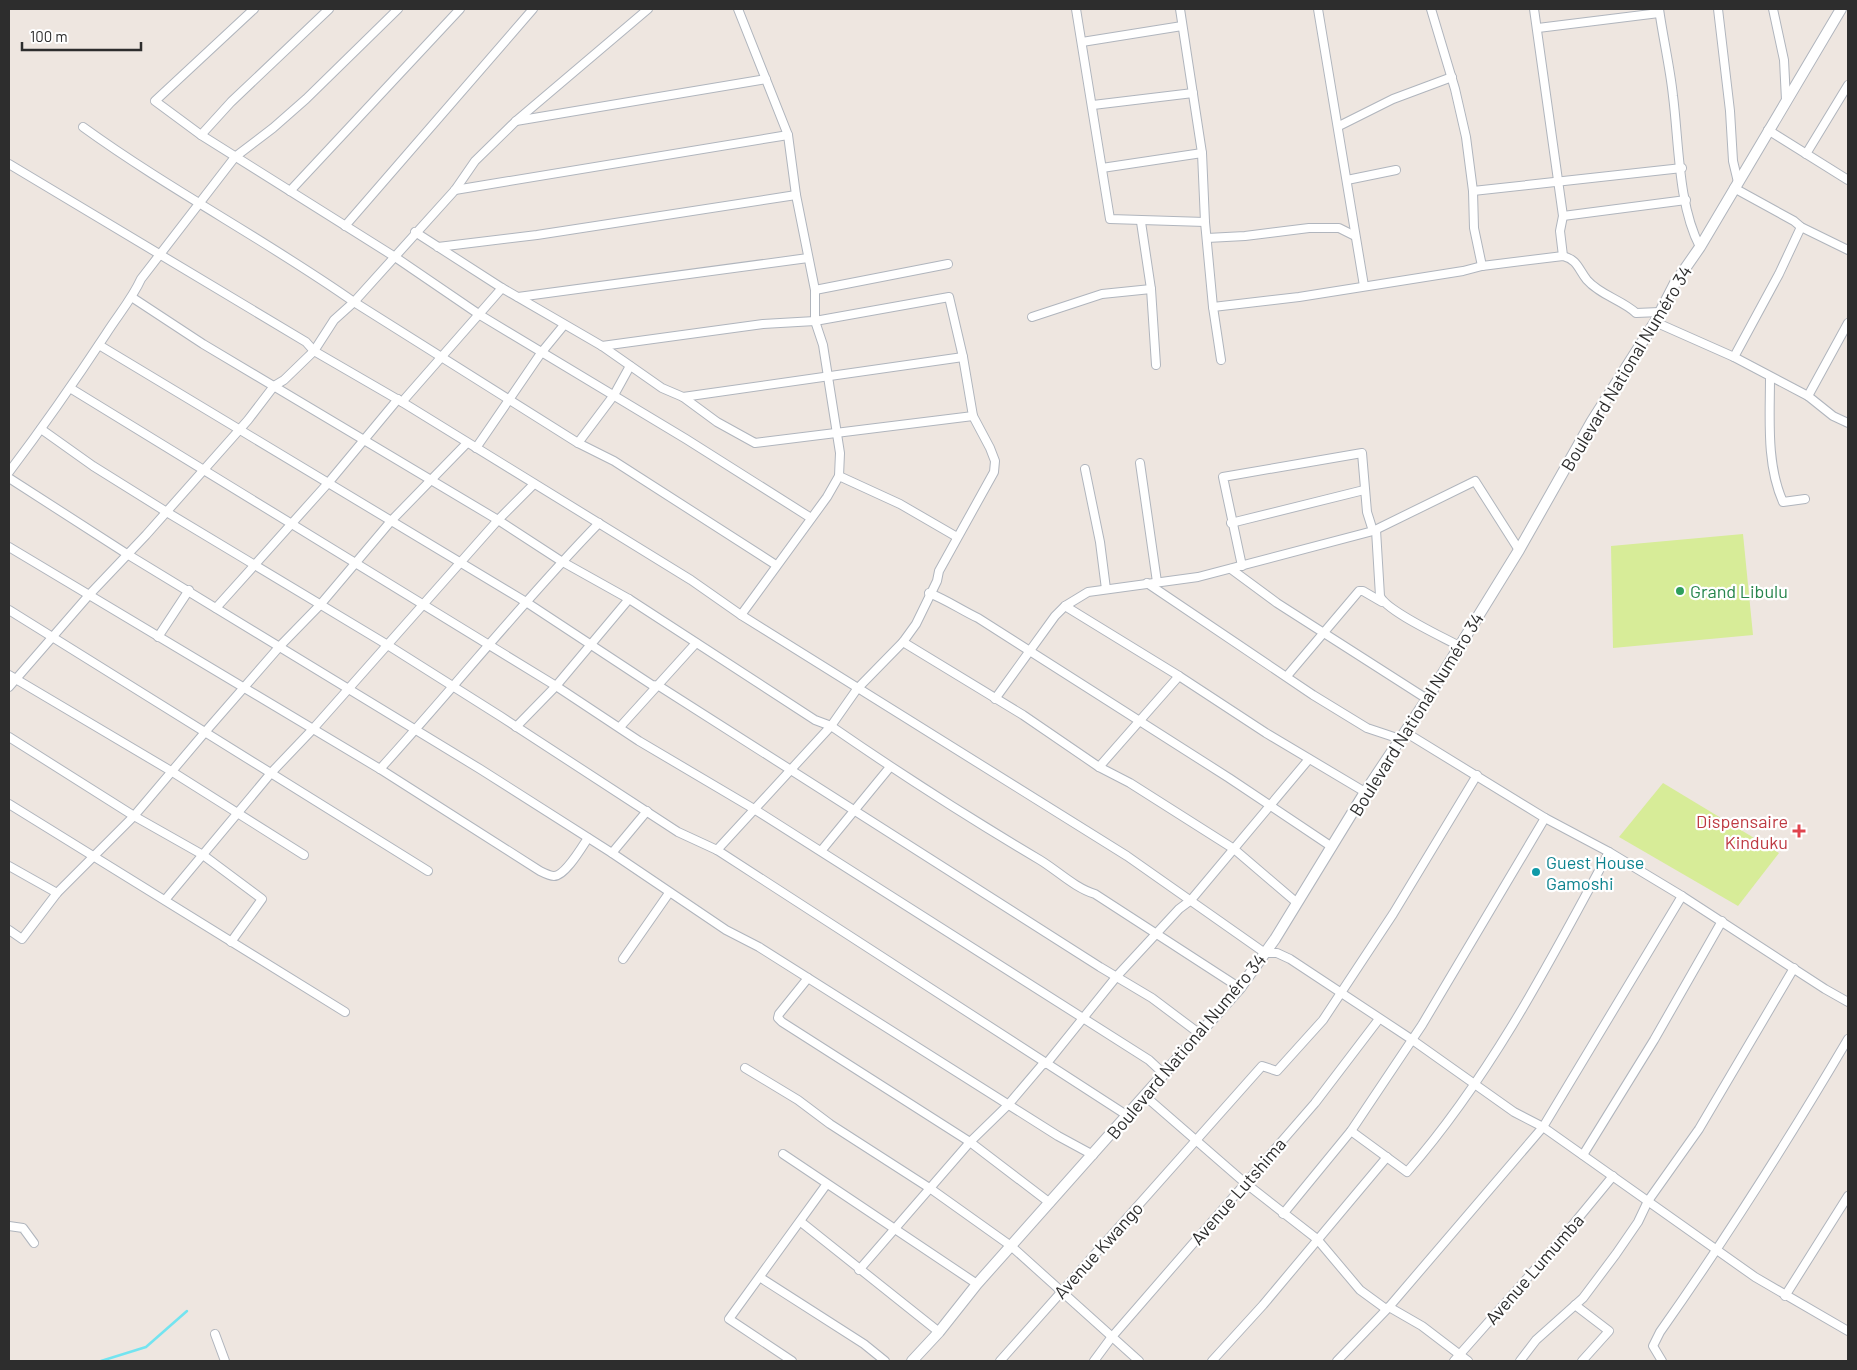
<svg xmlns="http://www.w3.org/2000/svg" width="1857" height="1370" viewBox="0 0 1857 1370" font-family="Barlow,sans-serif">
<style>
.pitch{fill:#d7ec98}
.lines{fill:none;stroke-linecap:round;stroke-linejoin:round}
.stream{stroke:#73e4f0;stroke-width:2.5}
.street-casing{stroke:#b0b5bd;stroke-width:10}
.secondary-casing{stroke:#b0b5bd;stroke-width:12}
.street{stroke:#fff;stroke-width:8}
.secondary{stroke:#fff;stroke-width:10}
.leisure-dot{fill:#2e9e5b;stroke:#fff;stroke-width:2}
.health-dot{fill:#e0444e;stroke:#fff;stroke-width:2}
.culture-dot{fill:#0f9aa8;stroke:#fff;stroke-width:2}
.labels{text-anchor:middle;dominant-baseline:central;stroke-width:4.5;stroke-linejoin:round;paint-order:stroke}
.street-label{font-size:18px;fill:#2d2d2d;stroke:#fff}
.leisure-label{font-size:18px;fill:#27864d;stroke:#fff;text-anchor:start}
.health-label{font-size:18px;fill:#be3a42;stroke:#fff;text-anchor:end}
.culture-label{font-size:18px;fill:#0d838f;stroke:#fff;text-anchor:start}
</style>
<rect width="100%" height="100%" fill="#eee6e0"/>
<g class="pitch">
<polygon points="1743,534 1753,635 1613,648 1611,546"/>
<polygon points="1663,783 1779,853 1738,906 1619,837"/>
</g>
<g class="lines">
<polyline class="stream" points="101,1361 146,1347 187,1311"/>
<g class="street-casing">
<g id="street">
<polyline points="254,9 155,101 201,135 395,257 480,315 686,439 811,518"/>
<polyline points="738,9 788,135 796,195 815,290 815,321 823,345 840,453 839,476 827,497 741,615"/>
<polyline points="1076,9 1110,219 1205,222"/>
<polyline points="1180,9 1202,153 1205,222 1213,307 1221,360"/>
<polyline points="1318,9 1364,286"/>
<polyline points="1431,9 1455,89 1466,137 1473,191 1474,228 1482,266"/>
<polyline points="1534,9 1563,216 1560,231 1563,256"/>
<path d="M1659,9C1663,38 1670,67 1673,96C1679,143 1678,205 1700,247"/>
<polyline points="1718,9 1730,111 1733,161 1738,182"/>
<polyline points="1773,9 1784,60 1786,100"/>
<polyline points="1538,28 1659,13"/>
<polyline points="1082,42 1182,26"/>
<polyline points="1093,105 1193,93"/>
<polyline points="516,121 766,79"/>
<polyline points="1339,126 1393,99 1452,77"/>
<path d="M83,127C170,190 266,240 354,302L578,443L614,461L776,565"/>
<polyline points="1768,130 1848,180"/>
<polyline points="201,135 231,102 329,9"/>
<polyline points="1806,154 1848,85"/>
<polyline points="9,164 306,342 314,351 402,402 691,580 741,615 1127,856 1265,953 1277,953 1290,959 1411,1039 1514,1112 1543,1127 1755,1277 1848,1331"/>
<polyline points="1102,168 1202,153"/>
<polyline points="1347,180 1396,170"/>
<polyline points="1734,188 1794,221 1801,227 1848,250"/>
<polyline points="455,190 788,135"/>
<polyline points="290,191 460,9"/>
<polyline points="1473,191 1682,168"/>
<polyline points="1563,216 1686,200"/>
<polyline points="1141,222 1151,289 1156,365"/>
<polyline points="345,226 533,9"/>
<polyline points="415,232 502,288 602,346 662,388 683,397 717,422 755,443 973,416"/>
<polyline points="1207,238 1245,236 1309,228 1339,228 1355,236"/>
<polyline points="438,247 537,235 796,195"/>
<polyline points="815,290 948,264"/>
<polyline points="518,297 808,258"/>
<path d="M133,298L203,344L498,520L561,561L629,599L815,720L831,726C899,773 969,818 1040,860C1058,871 1075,888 1095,894L1240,988"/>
<path d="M1213,307L1299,297L1463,271L1482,266L1563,256C1578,260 1578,269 1587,280C1600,295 1622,300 1636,313L1660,312"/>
<polyline points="1032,317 1102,294 1151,289"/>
<polyline points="1655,322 1734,357 1808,396 1833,416 1848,423"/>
<polyline points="99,345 526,602 652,685 659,686 1100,967 1152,998 1200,1034"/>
<polyline points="602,346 763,324 815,321 949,297 963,357 973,416 990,448 995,461 994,472 939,571 937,581 916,624 903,642 857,689 831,726 717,850"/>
<polyline points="1734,357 1779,274 1801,227"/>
<path d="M1770,377C1770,418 1766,464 1783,502L1805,499"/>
<polyline points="70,388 556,686 639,741 754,809 1149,1060 1164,1074"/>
<polyline points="1808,396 1848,323"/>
<polyline points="683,397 963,357"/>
<polyline points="402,402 502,288"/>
<polyline points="41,429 93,466 165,511 386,644 500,716 678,832 717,850 1128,1116"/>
<polyline points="578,443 614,395 630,366"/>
<polyline points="476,448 541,353 564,325"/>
<polyline points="1140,463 1157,582"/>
<polyline points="1085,469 1100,542 1106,589"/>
<path d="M9,472C43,427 75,381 106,334C118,315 132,299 141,279L235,157L273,128L306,99L398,9"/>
<polyline points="839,476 900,504 957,537"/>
<polyline points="9,478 127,554 480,769 612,853 726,930 759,947 1058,1136 1093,1155"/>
<polyline points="1231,523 1364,490"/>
<path d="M1376,530L1380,596C1386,611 1443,637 1459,646"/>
<path d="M9,547L380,769L540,871C544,873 550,876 554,876C565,876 582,847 588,838"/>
<polyline points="1242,566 1223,477 1362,453 1367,512 1373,531"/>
<polyline points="1231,569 1277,603 1427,699"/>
<polyline points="1147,583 1313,695 1367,728 1400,739"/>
<path d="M929,593C947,600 961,610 978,618L1229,778L1332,847"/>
<polyline points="1065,606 1179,676 1266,733 1365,792"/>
<polyline points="216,608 329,482 398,399"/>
<polyline points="9,610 428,871"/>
<polyline points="158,637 189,590"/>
<polyline points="903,642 1023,715 1099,767 1130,783 1234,849 1296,902"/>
<polyline points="9,675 171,771 304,855"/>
<polyline points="1287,676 1359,591 1363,591 1382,602"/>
<polyline points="9,687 89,595 146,535 248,420 274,386 284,380 314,351 334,320 354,302 455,190 475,161 516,121 648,9"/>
<polyline points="995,699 1055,616 1065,606 1088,592 1198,577 1373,531 1475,481 1519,550"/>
<polyline points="516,727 556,686 629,599"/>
<polyline points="620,727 696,643"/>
<polyline points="1405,732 1545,818 1609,852 1682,896 1825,989 1848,1002"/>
<polyline points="9,737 134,816 203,855 262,899 231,942"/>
<polyline points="1099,767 1179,676"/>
<path d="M380,769C454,688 522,602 599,523"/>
<polyline points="9,804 345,1012"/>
<polyline points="821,851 890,767"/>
<polyline points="612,853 647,811"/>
<polyline points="9,866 57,893"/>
<polyline points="165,900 271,773 312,730 498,520 534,484"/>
<polyline points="9,930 22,939 57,893 134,816 206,731 280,646 320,605 391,521 467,443"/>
<polyline points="623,959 669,893"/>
<polyline points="808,978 779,1014 778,1018 782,1022 970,1142 1050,1203"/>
<polyline points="745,1068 798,1100 830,1124 931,1189 1011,1246 1139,1361"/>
<polyline points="1145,1096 1244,1182 1317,1239 1360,1290 1386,1309"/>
<path d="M1351,1131L1407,1172C1490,1077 1550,962 1609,852"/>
<polyline points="783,1154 977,1284"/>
<polyline points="1583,1155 1654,1040 1722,921"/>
<polyline points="1283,1214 1351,1131 1422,1025 1545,818"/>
<polyline points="801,1222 939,1332"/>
<polyline points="9,1226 23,1228 34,1243"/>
<polyline points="859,1270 970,1142 1008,1105 1042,1065 1047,1063 1117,976 1179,909 1191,900 1309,759"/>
<polyline points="761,1278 864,1344 885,1361"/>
<polyline points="1785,1296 1848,1196"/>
<polyline points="1575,1305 1609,1331 1582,1361"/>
<polyline points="1389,1307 1422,1326 1468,1361"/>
<polyline points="215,1334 225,1361"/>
<polyline points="792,1361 729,1319 826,1185"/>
<polyline points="1000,1361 1262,1066 1277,1071 1323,1020 1393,914 1477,775"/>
<polyline points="1094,1361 1111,1338 1315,1103 1379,1019"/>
<polyline points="1212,1361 1263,1305 1387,1157"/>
<polyline points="1337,1361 1389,1307 1543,1127 1682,896"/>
<polyline points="1454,1361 1552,1250 1613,1176"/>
<polyline points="1520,1361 1536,1340 1583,1298 1616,1254 1638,1222 1648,1201 1699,1129 1794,968"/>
<path d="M1662,1361L1653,1346L1660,1332C1727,1237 1789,1139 1848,1039"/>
</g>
</g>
<g class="secondary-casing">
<polyline id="secondary" points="912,1361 939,1332 977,1284 1240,988 1275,939 1365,792 1427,699 1519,550 1592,421 1655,322 1675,283 1700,247 1841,9"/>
</g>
<use href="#street" class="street"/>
<use href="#secondary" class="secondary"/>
</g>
<circle class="leisure-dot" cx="1680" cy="591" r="5"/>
<path class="health-dot" d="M1796.5 823.5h5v5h5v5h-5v5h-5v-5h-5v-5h5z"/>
<circle class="culture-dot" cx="1536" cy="872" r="5"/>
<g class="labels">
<g class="street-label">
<text transform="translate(1626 368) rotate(-59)">Boulevard National Numéro 34</text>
<text transform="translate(1416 714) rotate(-58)">Boulevard National Numéro 34</text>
<text transform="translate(1186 1046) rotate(-50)">Boulevard National Numéro 34</text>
<text transform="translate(1238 1191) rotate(-49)">Avenue Lutshima</text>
<text transform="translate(1098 1250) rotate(-48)">Avenue Kwango</text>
<text transform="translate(1534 1269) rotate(-49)">Avenue Lumumba</text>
</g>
<g class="leisure-label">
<text x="1690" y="591">Grand Libulu</text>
</g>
<g class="health-label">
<text x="1788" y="821">Dispensaire<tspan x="1788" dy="21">Kinduku</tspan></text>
</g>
<g class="culture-label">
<text x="1546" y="862">Guest House<tspan x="1546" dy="21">Gamoshi</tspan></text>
</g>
</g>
<rect width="1857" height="1370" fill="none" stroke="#2d2d2d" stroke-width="20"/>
<path d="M22 42v8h119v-8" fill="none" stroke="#2d2d2d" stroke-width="2.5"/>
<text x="30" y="42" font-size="15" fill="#2d2d2d" stroke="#ffffff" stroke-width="4" paint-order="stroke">100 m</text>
</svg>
